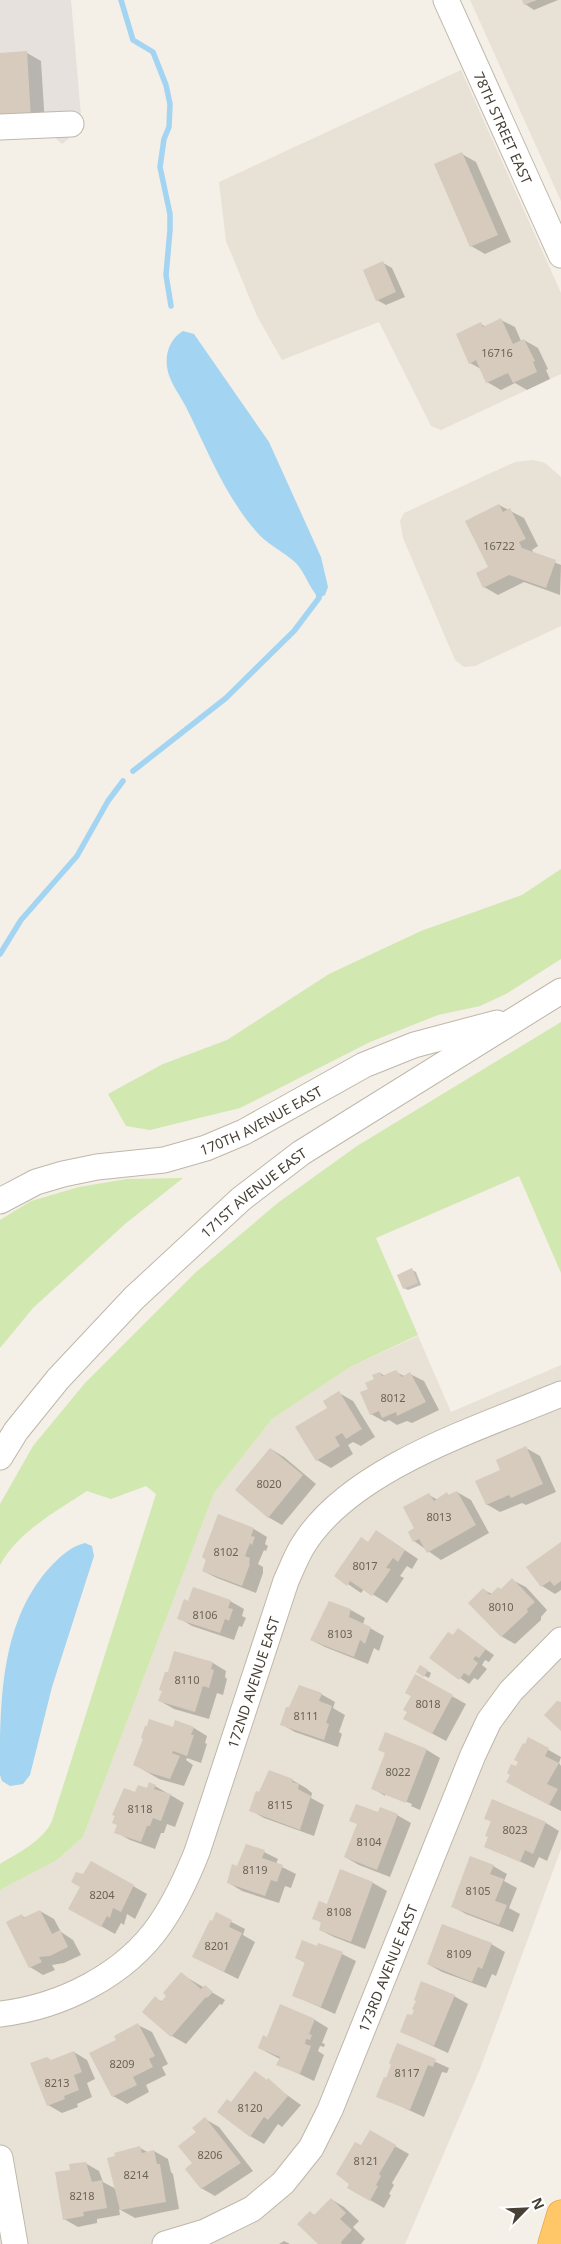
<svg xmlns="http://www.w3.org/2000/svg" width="561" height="2244" viewBox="0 0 561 2244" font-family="'Noto Sans',sans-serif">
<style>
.residential{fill:#e8e1d5}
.industrial{fill:#e6e1dc}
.green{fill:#d1e8b0}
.water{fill:#a3d4f1}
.shadow{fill:#0003}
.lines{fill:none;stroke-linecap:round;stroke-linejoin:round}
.stream{stroke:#a3d4f1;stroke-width:5.5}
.building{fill:#d6cbbc}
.minor-casing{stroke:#bfb7aa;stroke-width:27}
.highway-casing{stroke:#df9a36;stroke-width:29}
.minor{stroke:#fff;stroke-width:25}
.highway{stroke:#ffc767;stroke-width:28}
.labels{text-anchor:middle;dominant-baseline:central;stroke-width:4.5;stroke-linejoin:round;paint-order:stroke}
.number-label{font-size:11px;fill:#6b6358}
.street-label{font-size:14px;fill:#474036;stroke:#fff}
</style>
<rect width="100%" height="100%" fill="#f4efe7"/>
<g class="residential">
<polygon points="470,0 561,0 561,201"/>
<polygon points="461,70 561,293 561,374 441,430 431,426 379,322 282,360 257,316 226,241 219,182"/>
<polygon points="533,460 545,463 561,477 561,626 475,666 464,667 455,660 403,538 400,521 404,513 515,462"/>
<polygon points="418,1336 451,1412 561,1365 561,1849 480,2069 405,2244 0,2244 0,1890 57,1860 83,1837 214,1493 272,1419 350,1367"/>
</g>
<polygon class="industrial" points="0,0 71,0 82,127 62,144 51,134 0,138"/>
<g class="green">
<polygon points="561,869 561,959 506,994 480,1006 438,1015 370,1042 240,1108 150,1130 126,1126 108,1094 163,1064 227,1040 329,974 421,931 522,895"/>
<path d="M561,1022V1273L519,1176L376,1238L418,1335L350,1367L272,1419L214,1493L83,1837L57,1860L0,1890V1864C19,1852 42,1842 52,1821L156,1494L146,1486L111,1499L87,1491C56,1511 18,1532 0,1565V1504L33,1446L85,1383L196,1272L279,1202L357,1146Z"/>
<polygon points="183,1178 125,1224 33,1308 0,1348 0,1220 31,1201 79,1187 127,1179"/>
</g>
<g class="water">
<path d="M183,331L194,334L269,442L321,557L328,587L325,595L319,598C309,588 306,574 296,563C283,551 266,544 255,530C224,494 207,449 186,407C179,393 169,382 167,367C165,352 171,338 183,331Z"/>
<path d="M85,1543L92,1546L94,1556L52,1687L30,1775L23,1784L10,1786L2,1781L0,1775C0,1701 0,1619 53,1564C62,1555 72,1546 85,1543Z"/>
</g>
<g class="shadow">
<polygon points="523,0 558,0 534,10 525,4"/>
<polygon points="27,53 41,61 45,125 0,127 0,54"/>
<polygon points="462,154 476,162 511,242 485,254 471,246"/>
<polygon points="383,263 392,268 405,297 386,305 377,300"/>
<polygon points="501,320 515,327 521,341 524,340 538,348 548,369 546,370 550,379 527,390 515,383 501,390 487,382 481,369 470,363 481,324 486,327"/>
<polygon points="499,505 524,518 538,546 532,550 534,554 561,565 560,595 524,582 498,595 484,587 490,568"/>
<polygon points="412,1270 416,1272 421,1285 408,1290 404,1288"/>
<polygon points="396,1372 404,1376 410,1374 424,1381 439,1410 412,1423 407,1421 397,1425 389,1420 385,1422 371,1414 370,1390 380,1373 385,1376"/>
<polygon points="339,1393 353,1401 375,1437 361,1446 353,1442 348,1445 353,1454 331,1468 317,1460 329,1408"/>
<polygon points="526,1448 540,1456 556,1492 526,1505 522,1503 500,1512 486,1504 502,1471"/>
<polygon points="271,1449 284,1457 316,1484 282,1525 268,1517"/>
<polygon points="457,1492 471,1500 489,1533 441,1560 414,1541 416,1529 429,1495 438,1500 447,1494 450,1496"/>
<polygon points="219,1516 254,1529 267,1537 265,1544 268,1546 266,1551 264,1550 258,1564 263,1567 263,1573 256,1593 217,1578 203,1571"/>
<polygon points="390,1540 418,1559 412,1569 407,1566 400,1576 404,1578 387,1603 364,1589 361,1593 336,1576 369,1543"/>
<polygon points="561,1543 561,1590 555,1594 542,1586"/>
<polygon points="512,1580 526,1587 547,1610 541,1617 541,1620 515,1644 501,1636 484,1590 492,1594 501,1590"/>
<polygon points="230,1601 244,1609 242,1616 246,1618 242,1627 239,1626 234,1640 192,1626 179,1618 189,1602"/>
<polygon points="329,1603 351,1610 365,1618 363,1624 384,1636 379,1651 374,1648 368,1664 325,1647 311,1640"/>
<polygon points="458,1630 494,1655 489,1662 485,1660 482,1665 487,1669 478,1680 474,1678 469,1684 431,1658"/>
<polygon points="175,1652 213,1663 226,1671 225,1677 227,1679 223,1695 217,1693 209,1719 174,1709 160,1701"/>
<polygon points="420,1667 431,1673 429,1678 417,1672"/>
<polygon points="416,1676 466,1704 446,1741 418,1726 408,1712"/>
<polygon points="321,1694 335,1702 333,1708 345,1715 339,1732 342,1734 338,1747 295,1732 281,1724"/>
<polygon points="194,1728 207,1736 205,1743 207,1744 201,1763 187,1758 186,1760 193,1765 184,1786 159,1779 135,1765 174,1729"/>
<polygon points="386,1733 427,1750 440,1758 420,1810 411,1806 412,1804 385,1793 385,1796 372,1788 386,1754"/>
<polygon points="529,1739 561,1757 559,1763 561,1766 561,1811 521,1790 516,1768"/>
<polygon points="292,1780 306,1788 312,1793 311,1798 324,1805 314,1836 264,1818 250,1810"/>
<polygon points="155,1786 184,1803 175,1827 167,1824 164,1833 161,1833 155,1849 130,1840 116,1832 135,1794"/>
<polygon points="379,1814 397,1815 411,1823 390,1877 359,1865 345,1857"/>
<polygon points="486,1818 546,1823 559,1831 547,1861 539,1857 534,1868 486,1846 492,1822"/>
<polygon points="264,1852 278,1859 276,1864 296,1874 291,1888 285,1886 279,1903 242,1891 229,1883 238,1867"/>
<polygon points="91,1862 147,1894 135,1919 127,1914 124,1925 121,1923 115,1934 83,1916 81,1887 84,1875"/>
<polygon points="493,1866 507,1874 504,1881 517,1888 509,1908 520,1914 513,1932 466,1914 452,1906"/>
<polygon points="341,1871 373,1883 387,1891 365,1949 334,1937 320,1930 322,1923 314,1918 328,1905"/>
<polygon points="40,1911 54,1919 61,1932 73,1940 81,1955 64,1963 52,1965 55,1970 43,1975 30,1967 22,1916 26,1918"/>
<polygon points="216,1914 245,1929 243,1935 255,1942 238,1979 194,1957"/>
<polygon points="491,1944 505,1952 496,1976 492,1974 486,1988 442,1972 428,1964"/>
<polygon points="342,1954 356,1961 335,2014 293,1995 306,1963 296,1958"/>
<polygon points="181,1974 225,2000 222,2005 220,2004 186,2044 172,2036 155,1998 163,2002"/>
<polygon points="454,1996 468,2004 448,2053 402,2032 412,2017"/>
<polygon points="315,2020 328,2028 322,2043 325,2044 324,2047 320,2046 318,2051 324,2055 314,2081 278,2064 280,2059 259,2048 267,2039"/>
<polygon points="138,2025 152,2032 168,2064 162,2067 166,2075 146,2085 149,2092 127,2104 113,2096 118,2040"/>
<polygon points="398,2045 449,2068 447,2073 442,2072 424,2117 378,2096 387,2080"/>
<polygon points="74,2052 87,2060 95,2079 87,2083 92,2097 77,2104 78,2107 62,2113 48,2105 52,2061"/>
<polygon points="256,2073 301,2105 282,2127 278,2124 264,2144 250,2136 219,2112 232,2103"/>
<polygon points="205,2119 219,2127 253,2171 215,2196 201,2188 194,2163 197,2133"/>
<polygon points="370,2132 409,2154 392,2183 394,2185 389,2194 391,2195 384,2208 349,2188 361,2147"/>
<polygon points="140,2148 149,2153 154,2151 168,2159 171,2172 173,2174 179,2209 135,2218 119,2209 120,2215 97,2219 97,2223 78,2227 64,2219 72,2171 85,2163 99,2171 103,2182 116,2189"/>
<polygon points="331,2199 344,2207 359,2221 353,2227 365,2239 361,2244 320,2244 310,2213 315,2215"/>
<polygon points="284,2241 290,2244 279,2244"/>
</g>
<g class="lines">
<g class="stream">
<polyline points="121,0 133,40 153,52 166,85 170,104 169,127 164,139 160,167 170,214 170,230 166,275 171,306"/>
<polyline points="133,771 226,698 294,631 319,598 318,591"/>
<polyline points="0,954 21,920 77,856 108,801 123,781"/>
</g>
</g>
<g class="building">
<polygon points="522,0 537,0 524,5"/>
<polygon points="27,51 31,118 0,119 0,53"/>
<polygon points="462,152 498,235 470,247 434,164"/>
<polygon points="383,261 396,292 376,301 363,270"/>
<polygon points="501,318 513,344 524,339 535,361 533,362 537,372 513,383 508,373 486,383 476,360 469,364 456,334 481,322 483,327"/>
<polygon points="499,504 503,512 510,508 526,539 519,542 522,548 556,560 546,588 509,575 483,588 476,573 488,567 465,521"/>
<polygon points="412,1268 418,1283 403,1289 397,1275"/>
<polygon points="396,1370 402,1377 410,1372 426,1402 397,1416 396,1412 382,1418 379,1411 370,1415 360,1392 368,1389 365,1383 374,1379 372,1375 380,1372 382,1376"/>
<polygon points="339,1391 362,1429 346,1439 342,1433 335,1437 340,1446 316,1461 295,1427 327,1408 323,1401"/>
<polygon points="526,1446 543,1484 511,1498 509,1495 486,1505 475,1481 500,1470 496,1460"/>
<polygon points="270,1448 303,1475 268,1518 235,1490"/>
<polygon points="457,1491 476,1525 427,1553 419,1539 413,1542 408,1532 414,1528 403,1507 429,1493 434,1501 447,1492 448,1495"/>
<polygon points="218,1514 254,1528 251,1536 255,1537 252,1545 250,1543 245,1556 250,1558 249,1563 250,1564 242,1586 202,1571 206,1560 202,1557"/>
<polygon points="376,1530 405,1550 398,1562 393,1558 386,1568 391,1569 372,1596 350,1581 347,1586 334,1576 361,1537 368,1542"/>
<polygon points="561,1542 561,1581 554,1586 550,1581 541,1587 526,1567"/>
<polygon points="512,1578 535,1602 527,1609 528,1612 501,1637 468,1603 483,1588 490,1595 498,1587 501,1589"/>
<polygon points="193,1587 231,1600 228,1608 233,1609 229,1621 225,1619 220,1633 177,1619 184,1599 188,1601"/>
<polygon points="329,1601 351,1609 349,1617 371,1627 365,1644 360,1640 354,1657 310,1640"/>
<polygon points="458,1628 486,1649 479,1658 476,1656 473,1659 478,1663 469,1676 464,1673 459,1680 429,1658 448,1632 453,1635"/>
<polygon points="174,1651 213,1662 211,1669 214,1670 209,1688 203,1686 195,1712 158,1701 162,1691 159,1690 165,1672 168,1672"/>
<polygon points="420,1665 428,1670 424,1677 416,1672"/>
<polygon points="415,1674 453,1695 432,1734 403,1719 407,1712 403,1710 411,1696 405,1693"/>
<polygon points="299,1685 322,1693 319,1701 332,1706 326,1723 329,1724 324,1740 280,1725 286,1707 289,1707"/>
<polygon points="557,1701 561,1702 561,1731 544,1715"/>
<polygon points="149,1719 173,1727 175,1720 194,1727 191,1735 194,1735 187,1756 173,1751 172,1753 180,1756 170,1779 144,1771 144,1770 133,1765 143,1739 141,1738 145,1726 147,1726"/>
<polygon points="385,1732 427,1749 406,1803 371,1789 385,1753 378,1750"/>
<polygon points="528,1737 549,1748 545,1756 559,1763 547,1784 558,1789 549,1805 506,1782 510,1775 507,1773 511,1764 516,1766 518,1762 514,1760 523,1743 525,1744"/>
<polygon points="269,1770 293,1779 292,1782 299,1784 298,1789 311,1796 300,1830 249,1811 256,1791 259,1792"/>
<polygon points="149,1782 156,1785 154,1789 171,1794 161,1821 153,1818 150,1826 147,1826 141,1842 114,1833 117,1825 112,1823 115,1816 112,1815 124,1788 135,1792 138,1785 147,1788"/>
<polygon points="492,1799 546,1822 533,1854 525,1850 520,1862 484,1847 488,1837 485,1836 491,1821 484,1819"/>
<polygon points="356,1804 378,1812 380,1807 398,1814 377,1870 344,1857 357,1824 349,1821"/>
<polygon points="246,1844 265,1850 262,1858 283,1865 277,1882 271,1880 265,1896 227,1883 232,1864 237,1866"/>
<polygon points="470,1856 494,1865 490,1874 504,1879 495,1901 507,1905 499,1925 451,1907"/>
<polygon points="91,1861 134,1885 121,1912 113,1908 110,1918 107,1916 101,1927 68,1909 80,1887 71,1882 76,1872 83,1874"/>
<polygon points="340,1869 373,1882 351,1942 319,1930 321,1922 312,1919 319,1901 327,1904"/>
<polygon points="40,1910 52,1934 60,1930 68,1947 50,1956 39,1957 42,1962 29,1968 6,1922 22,1914 23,1918"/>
<polygon points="216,1912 232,1920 229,1927 242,1933 224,1972 192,1957 210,1920 212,1921"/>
<polygon points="442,1924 492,1943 482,1969 478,1967 472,1982 427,1964"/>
<polygon points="302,1940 317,1946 318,1943 343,1952 321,2007 292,1996 305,1962 295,1958"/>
<polygon points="181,1972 201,1989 205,1985 213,1992 207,1998 206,1997 171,2037 142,2012 155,1996 161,2002 166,1996 163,1993"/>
<polygon points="421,1981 455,1995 434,2046 400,2032 407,2014 412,2015 414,2010 412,2009 416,2001 414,2000"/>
<polygon points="280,2004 315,2019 309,2034 312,2035 310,2040 306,2039 305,2044 311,2046 300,2074 276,2065 280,2057 258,2048 263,2035 267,2037"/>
<polygon points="138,2023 155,2056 149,2059 153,2067 133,2077 137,2085 112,2097 89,2053 116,2040 114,2036"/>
<polygon points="397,2043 436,2059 433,2067 428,2065 410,2110 376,2097 384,2077 386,2078 391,2065 389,2063"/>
<polygon points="74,2051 82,2072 74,2075 79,2090 64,2096 65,2099 47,2106 30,2063 47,2057 51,2060"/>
<polygon points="255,2071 267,2080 268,2078 288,2096 268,2120 264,2117 250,2137 217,2112 227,2099 231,2102"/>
<polygon points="205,2117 241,2163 201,2189 185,2169 192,2163 178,2146 196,2132 192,2128"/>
<polygon points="370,2130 396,2145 379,2174 381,2176 376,2185 378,2186 370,2201 347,2188 349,2184 336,2174 355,2142 361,2145"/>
<polygon points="140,2146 142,2153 154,2150 157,2164 160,2164 166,2202 120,2210 107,2158 115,2156 114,2153"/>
<polygon points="86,2162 92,2182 102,2180 107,2208 83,2212 84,2216 63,2220 55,2172 70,2170 69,2164"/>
<polygon points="331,2198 346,2213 340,2219 352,2230 341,2242 342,2244 318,2244 297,2224 310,2211 314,2215"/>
</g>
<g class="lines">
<g class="minor-casing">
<g id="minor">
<path id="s1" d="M446,0L561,255"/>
<polyline points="0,127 71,124"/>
<path id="s2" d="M0,1201L36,1182L63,1174L97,1167L164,1160L206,1148L244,1132L364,1065L414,1045L497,1023"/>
<path id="s3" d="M0,1457L16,1431L58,1379L134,1298L241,1199L301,1153L561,991"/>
<path id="s4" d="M0,2014C61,2007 126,1975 161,1923C176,1901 187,1877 197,1852L286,1581C291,1570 296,1557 302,1547C349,1468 480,1428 561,1394"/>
<polyline points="0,2158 15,2244"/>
<path id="s5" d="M165,2244L205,2232L252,2209L283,2183L311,2148L330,2110L473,1755L489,1721L511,1691L561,1640"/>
</g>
</g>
<g class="highway-casing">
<polyline id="highway" points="552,2244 561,2214"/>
</g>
<use href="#minor" class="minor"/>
<use href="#highway" class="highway"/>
</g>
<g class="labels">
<g class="number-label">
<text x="497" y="352">16716</text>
<text x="499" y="545">16722</text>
<text x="393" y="1397">8012</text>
<text x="269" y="1483">8020</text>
<text x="439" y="1516">8013</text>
<text x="226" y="1551">8102</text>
<text x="365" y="1565">8017</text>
<text x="501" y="1606">8010</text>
<text x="205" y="1614">8106</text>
<text x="340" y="1633">8103</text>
<text x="187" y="1679">8110</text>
<text x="428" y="1703">8018</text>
<text x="306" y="1715">8111</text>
<text x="398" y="1771">8022</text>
<text x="280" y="1804">8115</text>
<text x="140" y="1808">8118</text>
<text x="515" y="1829">8023</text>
<text x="369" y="1841">8104</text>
<text x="255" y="1869">8119</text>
<text x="478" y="1890">8105</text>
<text x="102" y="1894">8204</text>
<text x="339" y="1911">8108</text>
<text x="217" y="1945">8201</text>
<text x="459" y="1953">8109</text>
<text x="122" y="2063">8209</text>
<text x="407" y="2072">8117</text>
<text x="57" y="2082">8213</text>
<text x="250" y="2107">8120</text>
<text x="210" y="2154">8206</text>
<text x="366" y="2160">8121</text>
<text x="136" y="2174">8214</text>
<text x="82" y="2195">8218</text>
</g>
<g class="street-label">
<text stroke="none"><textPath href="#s1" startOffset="140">78TH STREET EAST</textPath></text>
<text stroke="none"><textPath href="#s2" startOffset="276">170TH AVENUE EAST</textPath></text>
<text stroke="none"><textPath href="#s3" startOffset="368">171ST AVENUE EAST</textPath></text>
<text stroke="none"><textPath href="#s4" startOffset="449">172ND AVENUE EAST</textPath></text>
<text stroke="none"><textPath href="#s5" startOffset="375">173RD AVENUE EAST</textPath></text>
</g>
</g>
<g transform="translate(526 2209) rotate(66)" stroke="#ffffff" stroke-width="4" paint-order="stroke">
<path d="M0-4L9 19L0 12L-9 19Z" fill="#474036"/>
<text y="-8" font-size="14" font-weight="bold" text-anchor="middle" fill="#474036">N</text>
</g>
</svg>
